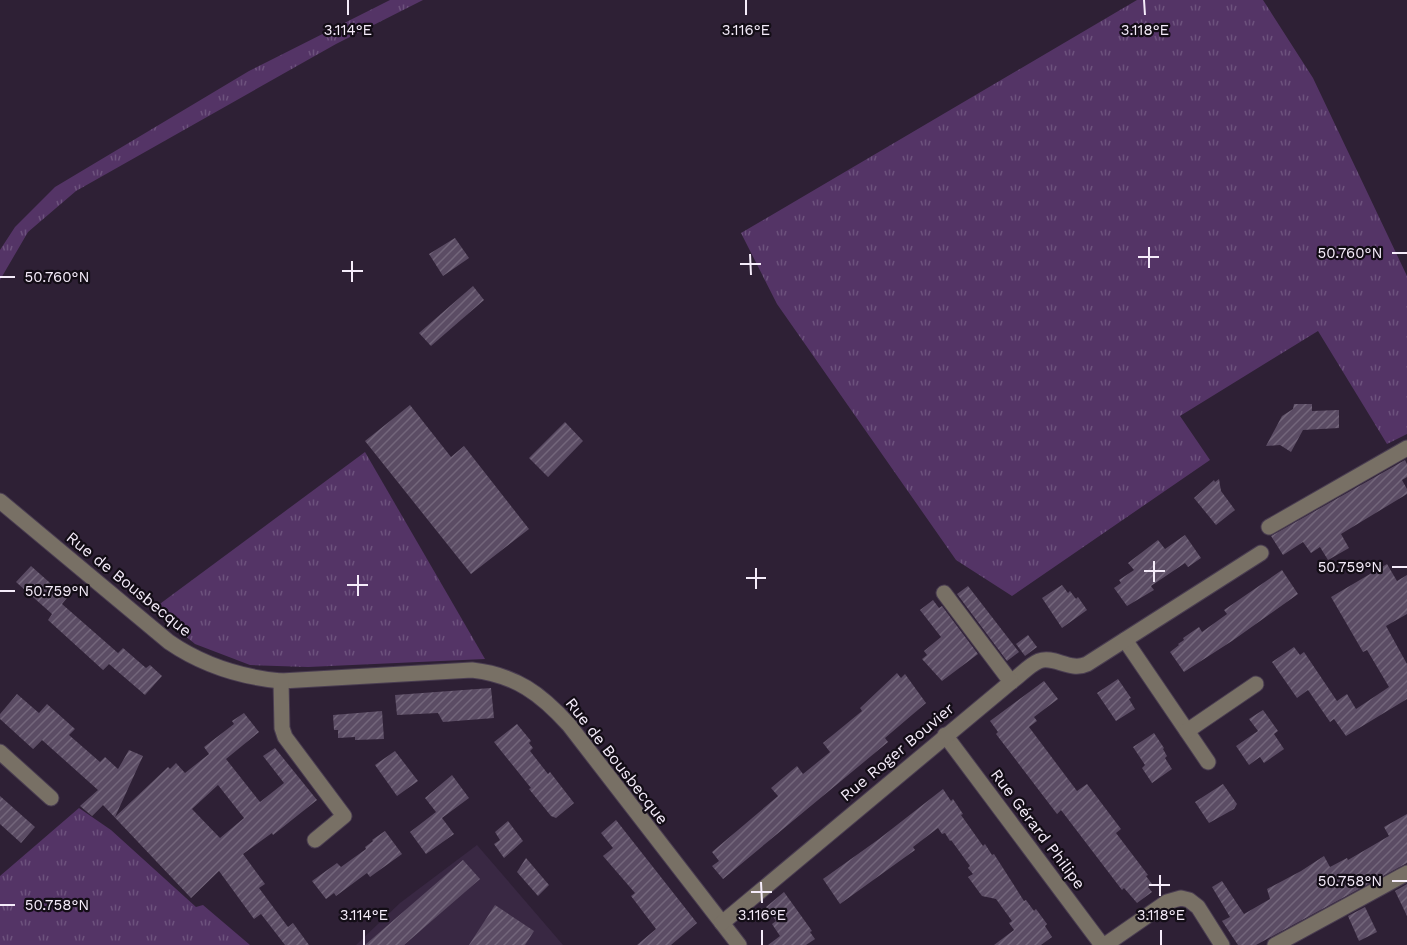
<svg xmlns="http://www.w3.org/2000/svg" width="1407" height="945" viewBox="0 0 1407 945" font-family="'Work Sans',sans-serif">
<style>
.built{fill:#392843}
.grass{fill:url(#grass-tufts)}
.building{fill:url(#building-hatch);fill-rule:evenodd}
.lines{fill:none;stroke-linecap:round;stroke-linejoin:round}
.minor-casing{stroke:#4a3d51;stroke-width:17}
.minor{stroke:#787065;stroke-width:15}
.ticks{fill:none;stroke:#f5ecfa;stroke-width:2}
.labels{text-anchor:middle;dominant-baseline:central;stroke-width:4.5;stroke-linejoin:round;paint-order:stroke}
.street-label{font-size:16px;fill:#f5ecfa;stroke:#130d16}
.ticks-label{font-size:15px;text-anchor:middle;fill:#f5ecfa;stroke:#130d16;stroke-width:4.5;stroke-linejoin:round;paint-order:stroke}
</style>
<defs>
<pattern id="grass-tufts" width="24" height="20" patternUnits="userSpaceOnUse" patternTransform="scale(1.5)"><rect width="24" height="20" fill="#543466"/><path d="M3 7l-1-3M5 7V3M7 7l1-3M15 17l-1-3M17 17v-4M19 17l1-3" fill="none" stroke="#6d527d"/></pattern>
<pattern id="building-hatch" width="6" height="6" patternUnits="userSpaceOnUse" patternTransform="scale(1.5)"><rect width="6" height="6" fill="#5b4c64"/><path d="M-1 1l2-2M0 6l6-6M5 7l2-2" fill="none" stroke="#73667b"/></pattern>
</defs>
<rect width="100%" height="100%" fill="#2e2035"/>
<polygon class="built" points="477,845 563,945 356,945 400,903"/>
<g class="grass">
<polygon points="390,0 423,0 336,44 76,191 28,232 0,280 0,250 15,227 55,187 249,71"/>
<polygon points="1137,0 1263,0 1313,78 1407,276 1407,434 1387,444 1318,331 1180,416 1210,460 1012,596 956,560 777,304 741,233"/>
<polygon points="365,452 485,659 308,667 250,665 195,644 153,609"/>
<polygon points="79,808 111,830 196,907 203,905 250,945 0,945 0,876"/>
</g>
<g class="building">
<polygon points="455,238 469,258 443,276 429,254"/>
<polygon points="473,286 484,300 431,346 419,333"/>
<polygon points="1294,404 1312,404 1312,411 1339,410 1339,428 1303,430 1291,452 1280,445 1266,446 1282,416 1293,409"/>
<polygon points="410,405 451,457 464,446 529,529 471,574 365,441"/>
<polygon points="565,422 583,441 548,477 529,458"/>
<polygon points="1405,460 1407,464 1407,477 1402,480 1407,489 1407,494 1341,534 1349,548 1328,560 1320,547 1311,553 1303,542 1283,555 1271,536"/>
<polygon points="1219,479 1221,491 1235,510 1216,525 1194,498 1214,480 1215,482"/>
<polygon points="1185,535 1201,558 1188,567 1185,563 1151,586 1154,590 1127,606 1114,588 1121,583 1119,580 1134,570 1128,563 1158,540 1165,549"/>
<polygon points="1387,564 1397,581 1407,575 1407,614 1386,626 1407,664 1407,699 1346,736 1334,719 1330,722 1308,690 1297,698 1272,662 1294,647 1300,655 1304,652 1337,701 1347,694 1356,709 1389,687 1367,650 1363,652 1331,597"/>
<polygon points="31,566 67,598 62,604 118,653 123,648 146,668 150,665 162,676 145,695 109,664 103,670 48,620 52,614 16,582"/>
<polygon points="1282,570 1298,594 1232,641 1184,672 1170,652 1179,645 1178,644 1184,640 1183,638 1199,627 1202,632 1227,614 1224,610"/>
<polygon points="1062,585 1068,593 1070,591 1076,599 1078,597 1087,610 1062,628 1042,598"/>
<polygon points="968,586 1019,652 1007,661 957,594"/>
<polygon points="933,600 939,608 942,606 978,654 942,681 922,659 927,655 924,651 941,637 920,610"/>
<polygon points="1028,635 1037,647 1025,656 1016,644"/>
<polygon points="897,673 901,678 905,674 926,703 885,738 888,742 723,879 712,866 719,861 712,852 778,796 771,788 797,766 803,774 830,752 823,743 862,711 860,708"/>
<polygon points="1118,679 1131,698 1129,699 1135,709 1116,721 1097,693"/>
<polygon points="1044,681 1058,699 1034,717 1037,721 1029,727 1077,791 1087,784 1121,829 1116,833 1148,875 1146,876 1152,884 1148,887 1152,892 1137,903 1124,888 1122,890 1061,810 1057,814 996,734 998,732 990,721"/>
<polygon points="491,688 494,718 443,722 438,713 397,715 395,695"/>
<path d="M17,694L39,713L47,704L75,729L69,735L100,762L105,757L118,769L129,750L143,756L115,817L168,767L170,769L176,763L185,773L209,754L204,747L234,724L232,721L244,713L259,732L226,759L260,802L284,783L263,756L275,748L317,800L273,835L272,833L243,854L265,884L259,888L288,927L293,923L309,945H285L261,914L254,919L219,871L191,898L103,805L92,816L80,806L98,790L42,740L33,749L0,719V714ZM218,785L244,818L220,838L192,809Z"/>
<polygon points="1263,710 1278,731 1274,734 1284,749 1264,763 1260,757 1249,765 1236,746 1258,731 1249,719"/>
<polygon points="382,711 384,739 355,740 355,737 338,738 338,730 334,730 333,715"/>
<polygon points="517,724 531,741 529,743 533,748 530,751 548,774 550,772 574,803 556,818 551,816 529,789 531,788 494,742"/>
<polygon points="1154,733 1164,748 1163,749 1167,756 1165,758 1172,769 1152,783 1142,768 1145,765 1133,747"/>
<polygon points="395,751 418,781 397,796 375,765"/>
<polygon points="452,775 469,798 442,818 454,834 426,854 410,832 436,812 425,798"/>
<polygon points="1223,784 1237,804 1234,809 1209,823 1195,802"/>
<polygon points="943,789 951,801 953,799 963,814 961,815 983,846 985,844 992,855 994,854 1024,901 1026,900 1034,911 1036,909 1047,924 1045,926 1052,937 1041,945 994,945 1014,930 1009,923 1012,921 996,899 982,896 968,877 973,874 968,868 970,866 951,840 950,841 945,833 942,834 938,828 913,847 915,850 840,904 823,879 879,839"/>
<polygon points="0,796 35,827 21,843 0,824"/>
<polygon points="1407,814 1407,863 1256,945 1238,945 1222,921 1230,917 1212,887 1222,881 1244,914 1270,899 1267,889 1301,871 1324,856 1330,867 1347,858 1348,860 1389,836 1384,827"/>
<polygon points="616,820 697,923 671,945 637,945 656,929 631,896 635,893 603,856 613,848 601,833"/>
<polygon points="508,821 523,841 504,858 494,844 500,840 495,832"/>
<polygon points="385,831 402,854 370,877 367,873 336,896 334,893 326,899 312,881 337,863 341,867 366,849 365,847 373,841 372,840"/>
<polygon points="526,858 549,885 538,896 517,872"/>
<polygon points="463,860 480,879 404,945 365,945"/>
<polygon points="1407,884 1407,916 1395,891"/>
<polygon points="784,892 812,931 810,932 815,939 806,945 768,945 780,936 772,924 776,921 766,907"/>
<polygon points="495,905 534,931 525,945 469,945"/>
<polygon points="1365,907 1377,932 1359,941 1348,916"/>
</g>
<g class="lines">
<g class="minor-casing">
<g id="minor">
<path d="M0,501L169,642C204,666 240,677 281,681L472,670C516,675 541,694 569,725L739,945"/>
<polyline points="1269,527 1407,448"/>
<polyline points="1125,640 1208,762"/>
<polyline points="281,681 282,728 285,737 344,816 315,840"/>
<path d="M1011,682C1020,676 1029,665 1039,661C1054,655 1070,672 1087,664L1261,553"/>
<polyline points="1187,731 1256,684"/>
<polyline points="945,735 1102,945"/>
<polyline points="0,752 51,798"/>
<polyline points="722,923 1011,682 944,593"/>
<polyline points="1105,945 1167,902 1181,898 1189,900 1198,907 1222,945"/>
<polyline points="1275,945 1407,873"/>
</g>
</g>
<use href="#minor" class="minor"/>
</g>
<path class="ticks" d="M348,0V15M746,0V15M1144,0L1145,15M1149,247V268M1392,253H1407M750,254L751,275M1138,257H1159M352,261V282M740,264H761M342,271H363M0,277H15M1154,561V582M1392,567H1407M756,568V589M1144,571H1165M358,575V596M746,578H766M347,585H368M0,591H15M1160,875V896M1392,881H1407M761,882L762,903M1149,885H1170M751,892H772M0,905H15M364,930V945M762,930V945M1161,930V945"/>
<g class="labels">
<g class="street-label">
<text transform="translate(129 584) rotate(39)">Rue de Bousbecque</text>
<text transform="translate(897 752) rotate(-40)">Rue Roger Bouvier</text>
<text transform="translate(617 761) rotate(52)">Rue de Bousbecque</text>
<text transform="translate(1038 829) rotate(53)">Rue Gérard Philipe</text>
</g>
</g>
<g class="ticks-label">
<text x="348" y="35">3.114°E</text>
<text x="746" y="35">3.116°E</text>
<text x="1145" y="35">3.118°E</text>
<text x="1350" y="258">50.760°N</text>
<text x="57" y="282">50.760°N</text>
<text x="1350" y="572">50.759°N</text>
<text x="57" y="596">50.759°N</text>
<text x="1350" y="886">50.758°N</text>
<text x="57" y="910">50.758°N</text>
<text x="364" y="920">3.114°E</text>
<text x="762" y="920">3.116°E</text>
<text x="1161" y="920">3.118°E</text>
</g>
</svg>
